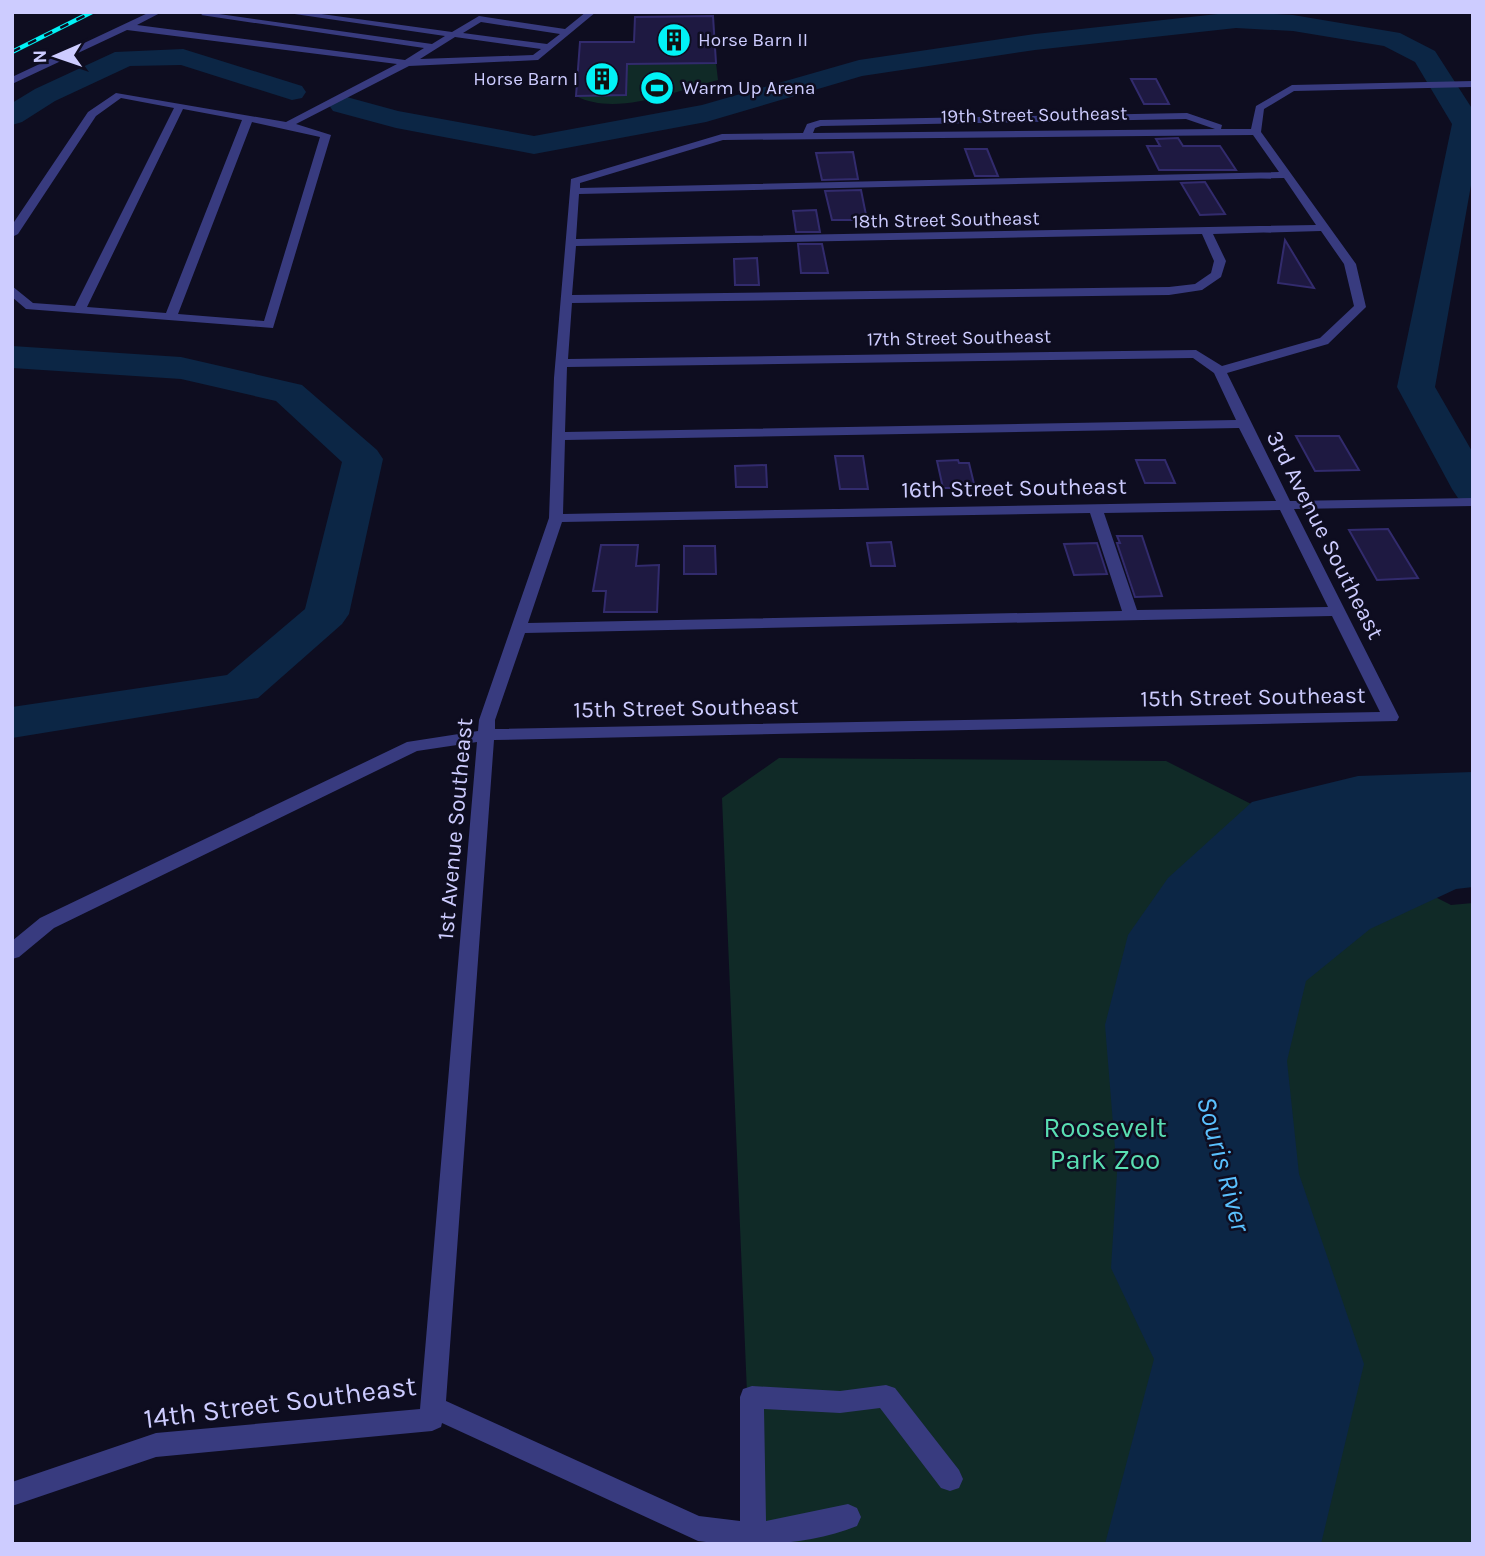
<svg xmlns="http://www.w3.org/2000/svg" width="1485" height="1556" viewBox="0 0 1485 1556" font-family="Karla,sans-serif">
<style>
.green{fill:#102a27}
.water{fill:#0c2645}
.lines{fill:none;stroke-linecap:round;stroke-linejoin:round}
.river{fill:#0c2645;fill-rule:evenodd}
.building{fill:#1e1941;stroke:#322b6d;stroke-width:2}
.minor{fill:#383b7f;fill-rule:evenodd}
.rail-casing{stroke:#01f2f6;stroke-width:4.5}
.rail{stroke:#0e0d20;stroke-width:2.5;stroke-dasharray:9;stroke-linecap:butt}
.labels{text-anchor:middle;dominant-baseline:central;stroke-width:5;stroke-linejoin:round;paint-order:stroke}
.far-poi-label{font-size:19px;fill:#cdccff;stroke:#0e0d20;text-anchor:start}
.far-street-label{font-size:19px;fill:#cdccff;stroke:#0e0d20}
.street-label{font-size:23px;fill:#cdccff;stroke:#0e0d20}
.near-park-label{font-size:28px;fill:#59deb2;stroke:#0e0d20}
.near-water-label{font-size:28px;font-style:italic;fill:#5ac0fe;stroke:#0e0d20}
.near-street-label{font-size:28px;fill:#cdccff;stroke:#0e0d20}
</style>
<rect width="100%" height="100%" fill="#0e0d20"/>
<g class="green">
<path d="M716,63L718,80C676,91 616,117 576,96L626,95L627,64Z"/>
<polygon points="779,758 1166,761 1451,905 1473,903 1473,1544 757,1544 753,1536 722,798"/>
</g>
<polygon class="water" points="1473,772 1473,887 1456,889 1370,929 1306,981 1287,1061 1299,1174 1364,1364 1321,1544 1105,1544 1154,1359 1111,1268 1117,1173 1105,1025 1128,935 1168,878 1252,802 1358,776"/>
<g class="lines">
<g class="river">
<polygon points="1236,12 1293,15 1400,33 1435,51 1473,110 1473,174 1435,387 1473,453 1473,501 1458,498 1452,489 1397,387 1452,124 1415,62 1384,46 1293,31 1236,28 1035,50 862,76 706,122 534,154 396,128 333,111 329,105 333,99 343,96 398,111 534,136 702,105 859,60 1035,34"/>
<polygon points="183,49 302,86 306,92 302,98 292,100 181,65 130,66 55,101 22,122 12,125 12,103 35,89 115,52"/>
<polygon points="12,346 181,357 302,385 377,450 383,459 349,614 342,624 258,698 12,738 12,707 227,675 305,609 342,462 276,401 181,379 12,368"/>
</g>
</g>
<g class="building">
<polygon points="713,16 716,63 627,64 626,95 576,96 580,42 634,42 635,17"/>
<polygon points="1131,79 1156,79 1169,104 1144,104"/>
<polygon points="1178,138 1183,146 1220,146 1236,170 1159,170 1147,146 1160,146 1156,139"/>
<polygon points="965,149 987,149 998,176 975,176"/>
<polygon points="853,152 858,179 822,180 816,153"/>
<polygon points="1205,182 1225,214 1200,215 1181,183"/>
<polygon points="861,190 867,220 832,220 825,191"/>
<polygon points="816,210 820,232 796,232 793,211"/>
<polygon points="1285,240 1314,288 1278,283"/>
<polygon points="798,244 822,244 828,273 801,273"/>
<polygon points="757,258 759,285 735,285 734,259"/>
<polygon points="1296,436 1339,436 1359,470 1315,471"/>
<polygon points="835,456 863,456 868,489 840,489"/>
<polygon points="958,460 959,463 969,463 975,488 943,488 937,461"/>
<polygon points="1136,460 1165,460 1175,483 1145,483"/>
<polygon points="766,465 767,487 736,487 735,466"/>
<polygon points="1388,529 1418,578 1377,580 1349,530"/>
<polygon points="1117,536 1142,536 1162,596 1135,597 1117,543 1120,543"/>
<polygon points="891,542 895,566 871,566 867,543"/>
<polygon points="1097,543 1107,574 1074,575 1064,544"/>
<polygon points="601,545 638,545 636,566 659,565 657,612 604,612 606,591 593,591"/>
<polygon points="684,546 715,546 716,574 684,574"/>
</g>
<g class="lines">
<g class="minor">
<path d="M150,12H162L137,25L405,60L424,48L201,15L205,12L432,44L445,36L281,12H307L452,32L479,16L565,29L586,12H596L538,60L409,66L296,124L331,135L273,328L26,309L12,297V286L33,303L75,306L174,108L121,98L96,116L18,234L12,237V225L88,112L116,93L286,122L397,64L127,30L12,84V77ZM481,22L560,34L547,44L463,33ZM455,37L541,49L533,55L420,59ZM183,109L242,120L166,313L87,307ZM252,122L320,137L264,321L178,314Z"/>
<path d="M1473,81V87L1294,91L1264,109L1261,132L1356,264L1366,307L1328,344L1227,373L1290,501L1473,498V506L1294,509L1399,717L1397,721L494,740L446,1401L699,1516L740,1521V1397L743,1389L752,1386L840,1391L886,1385L895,1388L959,1470L963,1479L959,1488L950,1491L941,1488L880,1408L840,1413L764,1409L766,1521L848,1504L857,1508L861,1517L857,1526C810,1545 747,1548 698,1541L442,1423L441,1427L432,1431L156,1457L12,1506V1482L156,1433L420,1409L477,742L417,751L54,928L19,957L12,959V941L40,918L407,742L478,731L479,720L549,518L554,378L571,179L722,134L803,133L807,124L820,120L1187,113L1222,125L1221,129H1251L1256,106L1292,85ZM1186,119L1215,129L813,133L815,128L821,126ZM1253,135L1279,172L580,188V183L723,140ZM1284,178L1316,225L576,239L579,194ZM1321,231L1344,264L1354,306L1320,338L1222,366L1196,350L568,359L572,303L1169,295L1202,290L1221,277L1226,261L1213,234ZM1202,234L1214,261L1211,273L1195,284L1169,287L572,295L576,246ZM1193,358L1214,373L1236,420L565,432L567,367ZM1239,428L1276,501L563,514L565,440ZM1280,510L1328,607L1137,610L1104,513ZM1090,513L1122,611L528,623L562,522ZM1332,616L1380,712L495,729V720L525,633Z"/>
</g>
<g class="rail-casing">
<polyline id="rail" points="12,52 92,12"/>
</g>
<use href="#rail" class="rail"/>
</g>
<defs>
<g id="building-disc" transform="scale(1.75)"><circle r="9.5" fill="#01f2f6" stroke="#0e0d20"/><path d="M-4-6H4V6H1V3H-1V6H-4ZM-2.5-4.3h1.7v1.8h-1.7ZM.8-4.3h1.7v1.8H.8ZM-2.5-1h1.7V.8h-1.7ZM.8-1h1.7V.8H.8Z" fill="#111"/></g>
<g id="stadium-disc" transform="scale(1.75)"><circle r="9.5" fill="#01f2f6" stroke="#0e0d20"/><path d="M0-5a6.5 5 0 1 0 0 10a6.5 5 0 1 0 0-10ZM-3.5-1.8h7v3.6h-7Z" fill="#111"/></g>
</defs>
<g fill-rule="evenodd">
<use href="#building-disc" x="674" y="40"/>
<use href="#building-disc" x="602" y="79"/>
<use href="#stadium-disc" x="657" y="88"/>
</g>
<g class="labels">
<g class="far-poi-label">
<text x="698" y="40">Horse Barn II</text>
<text x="578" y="79" text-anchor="end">Horse Barn I</text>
<text x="682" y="88">Warm Up Arena</text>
</g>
<g class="far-street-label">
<text transform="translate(1034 115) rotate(-1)">19th Street Southeast</text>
<text transform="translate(946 220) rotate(-1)">18th Street Southeast</text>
<text transform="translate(959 338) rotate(-1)">17th Street Southeast</text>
</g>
<g class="street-label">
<text transform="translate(1014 488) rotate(-1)">16th Street Southeast</text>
<text transform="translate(1325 535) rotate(63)">3rd Avenue Southeast</text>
<text transform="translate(1253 697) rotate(-1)">15th Street Southeast</text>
<text transform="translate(686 708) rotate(-1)">15th Street Southeast</text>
<text transform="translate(455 829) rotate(-85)">1st Avenue Southeast</text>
</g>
<g class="near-park-label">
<text x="1105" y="1127">Roosevelt<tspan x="1105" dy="32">Park Zoo</tspan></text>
</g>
<g class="near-water-label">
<text transform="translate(1224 1164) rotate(75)">Souris River</text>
</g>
<g class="near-street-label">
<text transform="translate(280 1402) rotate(-7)">14th Street Southeast</text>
</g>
</g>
<rect width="1485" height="1556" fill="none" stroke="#cdccff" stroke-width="28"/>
<g transform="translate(56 56) rotate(268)" stroke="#0e0d20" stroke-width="5" paint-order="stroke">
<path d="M0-5L12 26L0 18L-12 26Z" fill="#cdccff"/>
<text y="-10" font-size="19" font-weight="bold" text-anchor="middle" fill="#cdccff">N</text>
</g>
</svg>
